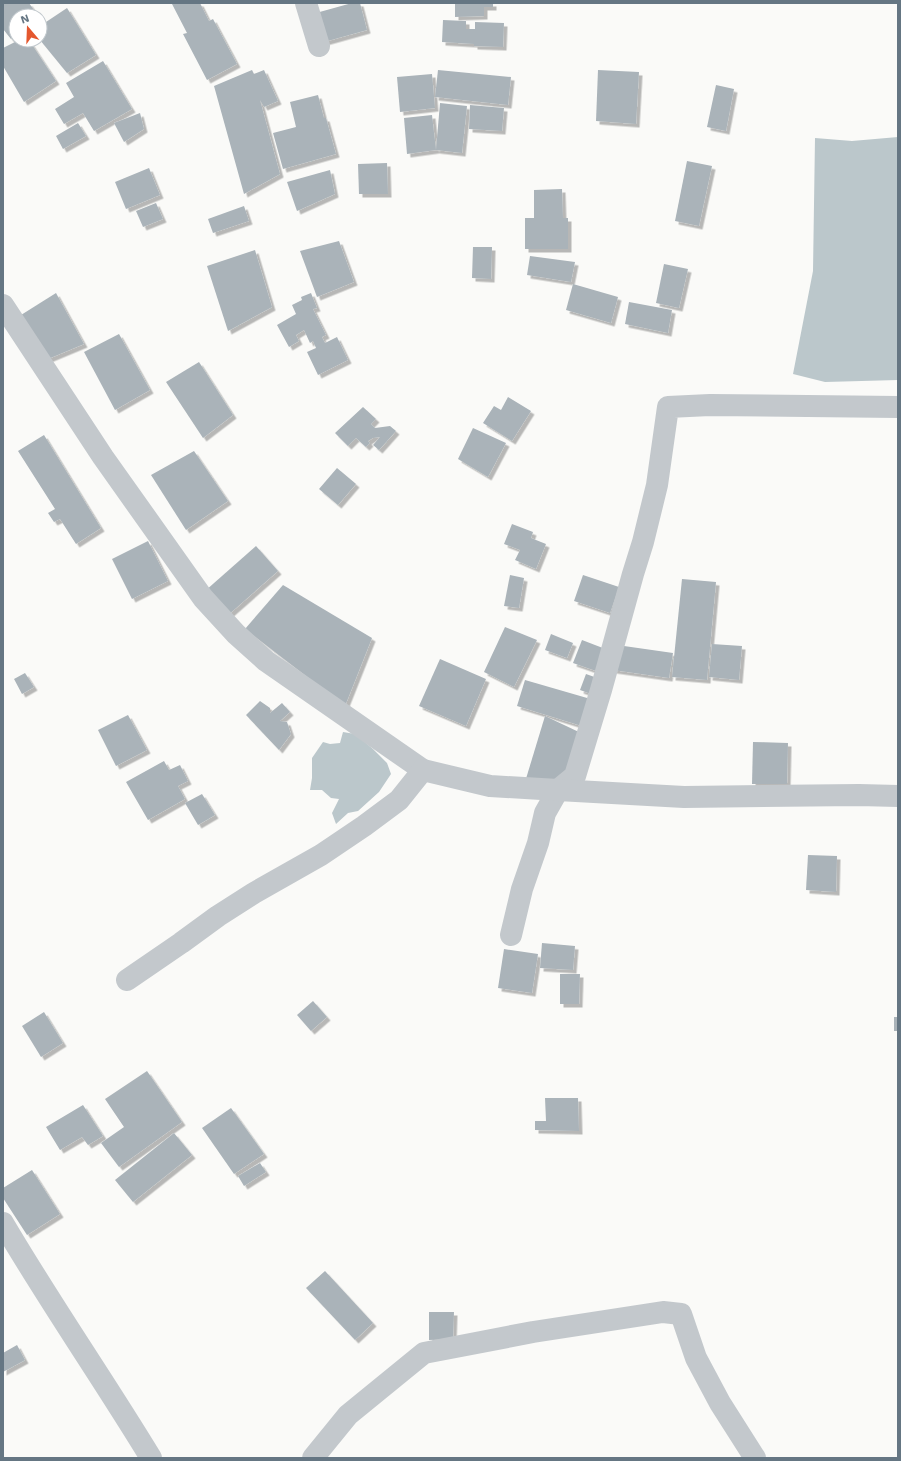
<svg xmlns="http://www.w3.org/2000/svg" width="901" height="1461" viewBox="0 0 901 1461" font-family="'Work Sans',sans-serif">
<style>
.water{fill:#bbc7cb}
.building{fill:#aab3b9;filter:url(#shadow)}
.lines{fill:none;stroke-linecap:round;stroke-linejoin:round}
.minor{stroke:#c3c8cc;stroke-width:22}
</style>
<defs>
<filter id="shadow"><feDropShadow dx="3.5" dy="3.5" stdDeviation="0" flood-color="#0004"/></filter>
</defs>
<rect width="100%" height="100%" fill="#fafaf8"/>
<g class="water">
<polygon points="898,137 898,380 825,382 793,374 813,271 815,138 852,141"/>
<polygon points="343,732 355,734 373,749 387,763 391,774 379,792 358,811 348,813 336,824 332,813 339,799 331,798 322,790 310,790 312,778 312,758 323,742 330,744 340,743"/>
</g>
<g class="building">
<polygon points="3,3 29,3 38,16 16,16 16,35 11,39 3,29"/>
<polygon points="174,3 200,3 209,21 213,19 237,64 207,80 183,34 187,33 172,4"/>
<polygon points="352,3 360,3 367,30 324,42 316,13"/>
<polygon points="455,3 493,3 493,7 484,7 484,16 455,17"/>
<polygon points="67,8 96,55 67,73 40,40 40,26"/>
<polygon points="443,20 466,21 466,29 475,29 475,22 504,23 503,47 474,46 474,44 442,42"/>
<polygon points="19,40 29,40 56,81 24,102 3,66 3,48"/>
<polygon points="103,61 132,109 94,131 83,113 64,124 55,109 74,97 66,83"/>
<polygon points="252,70 254,74 264,70 278,101 264,107 260,100 280,174 244,194 214,86"/>
<polygon points="438,70 511,77 508,105 435,97"/>
<polygon points="598,70 639,72 636,124 596,121"/>
<polygon points="432,74 435,108 400,112 397,77"/>
<polygon points="716,85 734,89 726,131 707,127"/>
<polygon points="318,95 324,118 326,118 336,154 283,169 273,133 296,127 290,102"/>
<polygon points="440,103 467,106 462,153 436,150"/>
<polygon points="470,105 504,108 502,131 469,129"/>
<polygon points="140,113 144,129 124,142 114,123"/>
<polygon points="432,115 436,150 407,154 404,118"/>
<polygon points="78,123 86,136 63,149 56,136"/>
<polygon points="687,161 712,166 699,226 675,221"/>
<polygon points="387,163 388,194 359,194 358,164"/>
<polygon points="149,168 160,195 126,209 115,182"/>
<polygon points="330,170 335,194 297,211 287,182"/>
<polygon points="562,189 563,218 568,218 568,249 525,249 525,218 534,218 534,190"/>
<polygon points="156,203 163,219 143,227 136,211"/>
<polygon points="244,206 249,221 213,233 208,219"/>
<polygon points="339,241 354,282 317,297 300,251"/>
<polygon points="473,247 492,247 491,279 472,278"/>
<polygon points="255,250 272,307 228,331 207,266"/>
<polygon points="530,256 575,262 571,282 527,275"/>
<polygon points="664,264 688,269 679,308 656,303"/>
<polygon points="573,284 618,297 611,323 566,310"/>
<polygon points="56,293 84,344 48,359 21,315"/>
<polygon points="311,293 317,308 313,309 326,335 322,337 325,343 337,337 348,360 318,375 307,352 316,348 313,341 310,343 304,330 296,335 299,341 289,347 277,325 296,314 292,305 302,300 301,297"/>
<polygon points="629,302 672,310 668,333 625,324"/>
<polygon points="119,334 150,390 115,410 84,352"/>
<polygon points="199,362 233,415 203,438 166,382"/>
<polygon points="508,397 531,411 512,441 483,423 494,406 501,410"/>
<polygon points="363,407 376,419 371,424 375,428 390,426 396,431 379,450 373,445 380,437 373,438 368,441 370,443 366,447 356,438 348,446 335,433"/>
<polygon points="473,428 506,443 488,477 458,459"/>
<polygon points="44,435 101,528 76,544 60,519 54,522 48,513 55,509 18,451"/>
<polygon points="194,451 228,501 186,530 151,475"/>
<polygon points="337,468 356,484 338,505 319,489"/>
<polygon points="512,524 533,532 531,538 546,544 536,569 515,560 520,550 504,544"/>
<polygon points="148,541 168,581 132,599 112,559"/>
<polygon points="256,546 278,571 227,616 205,591"/>
<polygon points="510,575 524,578 519,608 504,606"/>
<polygon points="583,575 619,587 610,613 574,601"/>
<polygon points="682,579 716,582 707,680 672,677"/>
<polygon points="283,585 372,638 345,706 245,629"/>
<polygon points="505,627 537,640 514,687 484,672"/>
<polygon points="551,634 573,643 567,658 545,650"/>
<polygon points="582,640 608,650 599,672 573,663"/>
<polygon points="712,644 742,646 739,680 709,677"/>
<polygon points="617,645 673,653 669,678 613,670"/>
<polygon points="440,659 486,679 466,726 419,706"/>
<polygon points="25,673 34,687 22,694 14,679"/>
<polygon points="586,674 600,679 594,695 580,690"/>
<polygon points="525,680 594,700 585,727 517,706"/>
<polygon points="260,701 270,708 270,713 282,703 290,712 280,721 287,722 291,734 279,750 246,715"/>
<polygon points="128,715 147,750 116,766 98,730"/>
<polygon points="545,716 581,733 565,780 525,782"/>
<polygon points="753,742 788,743 787,784 752,784"/>
<polygon points="164,761 169,770 180,765 188,781 178,786 185,799 148,820 126,782"/>
<polygon points="202,794 215,815 198,825 185,803"/>
<polygon points="808,855 837,856 836,892 806,890"/>
<polygon points="542,943 575,946 573,970 540,968"/>
<polygon points="504,949 538,954 532,993 498,988"/>
<polygon points="560,974 580,974 579,1004 560,1004"/>
<polygon points="313,1001 327,1017 311,1031 297,1015"/>
<polygon points="44,1012 63,1043 41,1057 22,1026"/>
<rect x="894" y="1017" width="4" height="14"/>
<polygon points="147,1071 182,1122 119,1167 101,1143 124,1127 105,1099"/>
<polygon points="545,1098 578,1098 579,1131 535,1130 535,1121 546,1121"/>
<polygon points="83,1105 103,1136 88,1145 82,1137 60,1150 46,1127"/>
<polygon points="231,1108 264,1154 234,1174 202,1128"/>
<polygon points="174,1133 192,1155 133,1202 115,1180"/>
<polygon points="260,1163 266,1172 244,1186 238,1176"/>
<polygon points="32,1170 60,1214 27,1235 3,1198 3,1188"/>
<polygon points="325,1271 373,1323 355,1340 306,1288"/>
<polygon points="429,1312 454,1312 453,1339 429,1340"/>
<polygon points="17,1345 25,1360 3,1372 3,1353"/>
</g>
<g class="lines">
<g class="minor">
<polyline points="306,3 319,46"/>
<polyline points="3,305 103,457 203,598 236,634 266,661 423,770"/>
<polyline points="511,935 522,889 538,843 545,813 558,790 575,776 601,690 633,574 643,542 657,485 668,407 710,405 898,407"/>
<polyline points="127,980 181,943 218,916 254,893 321,855 364,826 399,800 423,770 490,786 558,790 684,797 859,795 898,796"/>
<path d="M3,1223C50,1303 103,1379 151,1458"/>
<polyline points="313,1458 348,1415 424,1353 533,1332 663,1312 681,1314 696,1358 720,1403 755,1458"/>
</g>
</g>
<rect width="901" height="1461" fill="none" stroke="#657683" stroke-width="8"/>
<g transform="translate(28 28) rotate(341)"><circle r="19" fill="#ffffff" stroke="#c1c8cd"/>
<path d="M0-3L7 15L0 10L-7 15Z" fill="#e4572e"/>
<text y="-6" font-size="11" font-weight="bold" text-anchor="middle" fill="#657683">N</text>
</g>
</svg>
